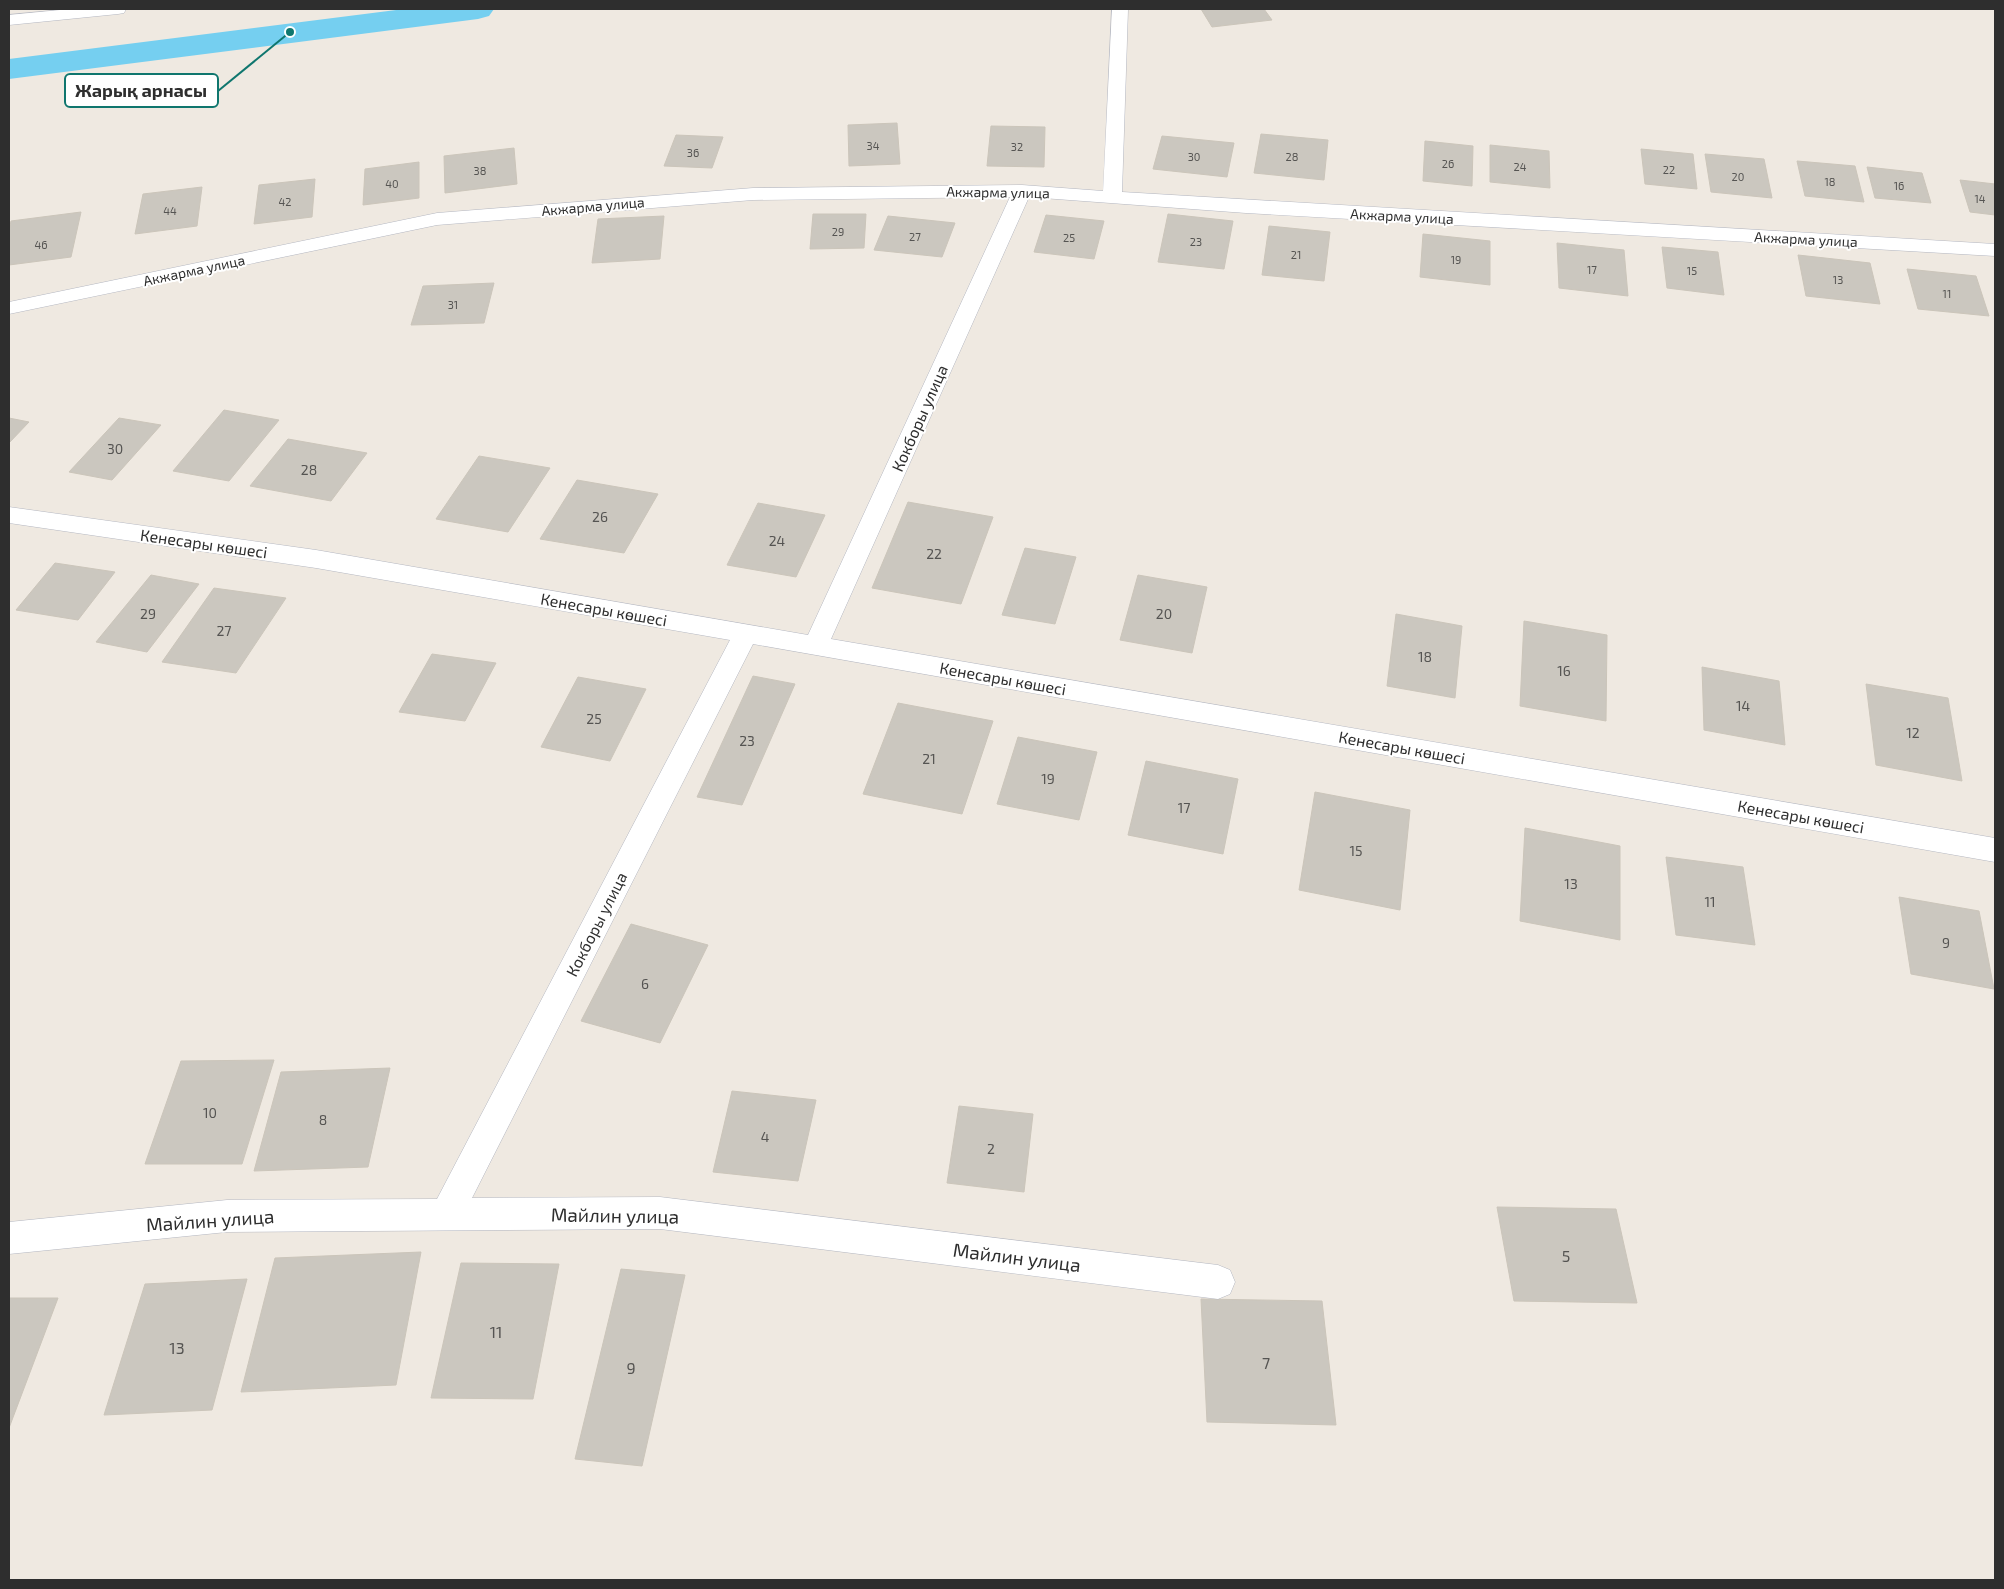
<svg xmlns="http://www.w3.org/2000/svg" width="2004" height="1589" viewBox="0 0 2004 1589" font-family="'Exo 2',sans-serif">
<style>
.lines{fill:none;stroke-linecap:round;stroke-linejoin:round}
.canal{fill:#75cff0;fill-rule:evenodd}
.building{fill:#cbc7bf;stroke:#cbc5ba}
.minor-casing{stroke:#b4b7c1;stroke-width:1}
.minor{fill:#fff;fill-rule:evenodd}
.labels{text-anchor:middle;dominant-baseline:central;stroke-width:4;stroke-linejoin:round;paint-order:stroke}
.far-number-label{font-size:11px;fill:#555452}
.far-street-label{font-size:14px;fill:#2e2e2e;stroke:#fff}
.number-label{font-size:14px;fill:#555452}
.street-label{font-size:16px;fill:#2e2e2e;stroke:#fff}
.near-number-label{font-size:16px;fill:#555452}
.near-street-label{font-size:19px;fill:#2e2e2e;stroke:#fff}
.leader{fill:none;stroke:#0f766e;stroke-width:2}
.callout-dot{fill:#0f766e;stroke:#fff;stroke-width:2}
.callout{fill:#fff;stroke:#0f766e;stroke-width:2}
.callout-label{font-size:18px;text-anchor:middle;font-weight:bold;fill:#2e2e2e}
</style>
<rect width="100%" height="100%" fill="#efe9e1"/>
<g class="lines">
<polygon class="canal" points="404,9 494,9 489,16 478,19 9,79 9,59"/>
</g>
<g class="building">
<polygon points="1201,9 1264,9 1272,20 1212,27"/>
<polygon points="897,123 900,164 849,166 848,125"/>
<polygon points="991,126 1045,127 1044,167 987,166"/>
<polygon points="1261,134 1328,140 1324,180 1254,173"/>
<polygon points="676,135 723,137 712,168 664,166"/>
<polygon points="1162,136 1234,143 1227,177 1153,169"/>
<polygon points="1425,141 1473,146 1472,186 1423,181"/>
<polygon points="1490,145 1549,151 1550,188 1490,182"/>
<polygon points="514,148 517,184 445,193 444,156"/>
<polygon points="1641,149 1693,154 1697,189 1645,184"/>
<polygon points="1705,154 1764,159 1772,198 1711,192"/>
<polygon points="1797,161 1855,166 1864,202 1805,196"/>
<polygon points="419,162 419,198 363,205 365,169"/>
<polygon points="1867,167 1922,173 1931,203 1875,198"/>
<polygon points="315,179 312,217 254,224 259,185"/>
<polygon points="1960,180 1995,184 1995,215 1970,212"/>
<polygon points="202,187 197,226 135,234 143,194"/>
<polygon points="81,212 71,257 9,265 9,230 11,221"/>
<polygon points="813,214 866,214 864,248 810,249"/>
<polygon points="1168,214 1233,221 1224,269 1158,262"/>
<polygon points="1046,215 1104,221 1094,259 1034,252"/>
<polygon points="664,216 660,259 592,263 598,219"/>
<polygon points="888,216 955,223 942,257 874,250"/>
<polygon points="1269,226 1330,232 1324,281 1262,275"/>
<polygon points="1423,234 1490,241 1490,285 1420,277"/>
<polygon points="1557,243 1624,250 1628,296 1559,288"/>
<polygon points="1662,247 1718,252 1724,295 1667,288"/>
<polygon points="1798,255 1870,263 1880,304 1806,296"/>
<polygon points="1907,269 1976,276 1989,316 1918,309"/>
<polygon points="494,283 484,323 411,325 423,286"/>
<polygon points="224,410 279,420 229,481 173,471"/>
<polygon points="9,418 29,422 9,443"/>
<polygon points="119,418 161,425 112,480 69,472"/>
<polygon points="288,439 367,453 331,501 250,486"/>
<polygon points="479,456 550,468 508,532 436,519"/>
<polygon points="577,480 658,494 624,553 540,539"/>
<polygon points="908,502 993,517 961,604 872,588"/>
<polygon points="758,503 825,515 796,577 727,565"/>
<polygon points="1025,548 1076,557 1055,624 1002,615"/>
<polygon points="55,563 115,572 78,620 16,610"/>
<polygon points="151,575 199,584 147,652 96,642"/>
<polygon points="1138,575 1207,587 1192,653 1120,640"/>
<polygon points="214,588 286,598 236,673 162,662"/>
<polygon points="1396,614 1462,626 1455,698 1387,686"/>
<polygon points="1524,621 1607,635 1606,721 1520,706"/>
<polygon points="432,654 496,663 465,721 399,712"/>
<polygon points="1702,667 1779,681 1785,745 1704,730"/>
<polygon points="753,676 795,684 742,805 697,797"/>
<polygon points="578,677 646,689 610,761 541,747"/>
<polygon points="1866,684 1948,698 1962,781 1876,765"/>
<polygon points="898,703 993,721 962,814 863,794"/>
<polygon points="1018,737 1097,752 1079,820 997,804"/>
<polygon points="1146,761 1238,779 1223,854 1128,835"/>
<polygon points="1315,792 1410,810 1400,910 1299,890"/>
<polygon points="1525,828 1620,846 1620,940 1520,921"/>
<polygon points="1666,857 1743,867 1755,945 1676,935"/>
<polygon points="1899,897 1979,911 1994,989 1911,974"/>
<polygon points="631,924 708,945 660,1043 581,1021"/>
<polygon points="274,1060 242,1164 145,1164 181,1061"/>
<polygon points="390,1068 368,1167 254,1171 281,1072"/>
<polygon points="732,1091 816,1100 798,1181 713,1172"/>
<polygon points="959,1106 1033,1114 1024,1192 947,1183"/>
<polygon points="1497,1207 1616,1209 1637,1303 1514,1301"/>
<polygon points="421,1252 396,1385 241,1392 275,1258"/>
<polygon points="461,1263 559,1264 533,1399 431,1398"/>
<polygon points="621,1269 685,1275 642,1466 575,1459"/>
<polygon points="247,1279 212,1410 104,1415 145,1284"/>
<polygon points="9,1298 58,1298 9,1428"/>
<polygon points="1201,1299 1322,1301 1336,1425 1207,1422"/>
</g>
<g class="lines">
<g class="minor-casing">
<g id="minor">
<polygon points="70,9 126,9 124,13 118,14 9,25 9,15"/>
<polygon points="1112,9 1128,9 1122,192 1995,244 1995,256 1246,213 1029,197 831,639 1995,838 1995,862 753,644 472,1198 660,1197 1218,1265 1230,1270 1235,1282 1230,1294 1218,1299 660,1229 227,1232 9,1254 9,1222 227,1200 437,1199 730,640 316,568 9,523 9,507 316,550 808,635 1010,197 753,200 437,225 9,314 9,302 437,213 753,188 1022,185 1103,191"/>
</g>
</g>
<use href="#minor" class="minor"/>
</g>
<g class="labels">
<g class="far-number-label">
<text x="873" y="145">34</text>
<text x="1017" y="146">32</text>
<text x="693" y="152">36</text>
<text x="1194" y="156">30</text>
<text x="1292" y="156">28</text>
<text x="1448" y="163">26</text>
<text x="1520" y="166">24</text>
<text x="1669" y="169">22</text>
<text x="480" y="170">38</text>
<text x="1738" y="176">20</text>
<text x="1830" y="181">18</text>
<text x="392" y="183">40</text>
<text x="1899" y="185">16</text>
<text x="1980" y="198">14</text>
<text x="285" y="201">42</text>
<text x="170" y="210">44</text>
<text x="838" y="231">29</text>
<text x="915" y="236">27</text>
<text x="1069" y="237">25</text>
<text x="1196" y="241">23</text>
<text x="41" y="244">46</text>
<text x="1296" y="254">21</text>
<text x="1456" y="259">19</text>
<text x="1592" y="269">17</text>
<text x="1692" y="270">15</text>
<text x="1838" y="279">13</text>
<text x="1947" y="293">11</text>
<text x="453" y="304">31</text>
</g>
<g class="far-street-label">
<text transform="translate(998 192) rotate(1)">Акжарма улица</text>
<text transform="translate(593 206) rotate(-5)">Акжарма улица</text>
<text transform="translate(1402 216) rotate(3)">Акжарма улица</text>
<text transform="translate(1806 239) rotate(3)">Акжарма улица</text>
<text transform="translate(194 270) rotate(-12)">Акжарма улица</text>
</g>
<g class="number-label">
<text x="115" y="448">30</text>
<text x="309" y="469">28</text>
<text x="600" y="516">26</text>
<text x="777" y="540">24</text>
<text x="934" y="553">22</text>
<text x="148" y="613">29</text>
<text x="1164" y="613">20</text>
<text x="224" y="630">27</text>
<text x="1425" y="656">18</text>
<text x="1564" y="670">16</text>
<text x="1743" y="705">14</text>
<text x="594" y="718">25</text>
<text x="1913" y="732">12</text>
<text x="747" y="740">23</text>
<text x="929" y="758">21</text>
<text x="1048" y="778">19</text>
<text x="1184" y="807">17</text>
<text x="1356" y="850">15</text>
<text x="1571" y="883">13</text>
<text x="1710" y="901">11</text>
<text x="1946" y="942">9</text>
<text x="645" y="983">6</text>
<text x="210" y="1112">10</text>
<text x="323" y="1119">8</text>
<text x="765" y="1136">4</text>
<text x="991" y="1148">2</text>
</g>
<g class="street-label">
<text transform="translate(919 418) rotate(-66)">Кокборы улица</text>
<text transform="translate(204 543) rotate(8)">Кенесары көшесі</text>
<text transform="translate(604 609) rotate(10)">Кенесары көшесі</text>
<text transform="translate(1003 678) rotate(10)">Кенесары көшесі</text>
<text transform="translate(1402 747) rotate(10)">Кенесары көшесі</text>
<text transform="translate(1801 816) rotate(10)">Кенесары көшесі</text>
<text transform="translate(596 924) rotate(-63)">Кокборы улица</text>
</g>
<g class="near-number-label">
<text x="1566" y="1255">5</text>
<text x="496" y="1331">11</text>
<text x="177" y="1347">13</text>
<text x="1266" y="1362">7</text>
<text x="631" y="1367">9</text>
</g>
<g class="near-street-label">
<text transform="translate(615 1215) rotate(1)">Майлин улица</text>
<text transform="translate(210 1220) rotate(-4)">Майлин улица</text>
<text transform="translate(1017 1257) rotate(7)">Майлин улица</text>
</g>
</g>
<path class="leader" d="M290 32L218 91"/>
<circle class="callout-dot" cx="290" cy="32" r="5"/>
<rect class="callout" x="65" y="74" width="153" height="33" rx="5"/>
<g class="callout-label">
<text x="141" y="97">Жарық арнасы</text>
</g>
<rect width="2004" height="1589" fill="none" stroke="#2e2e2e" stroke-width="20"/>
</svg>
